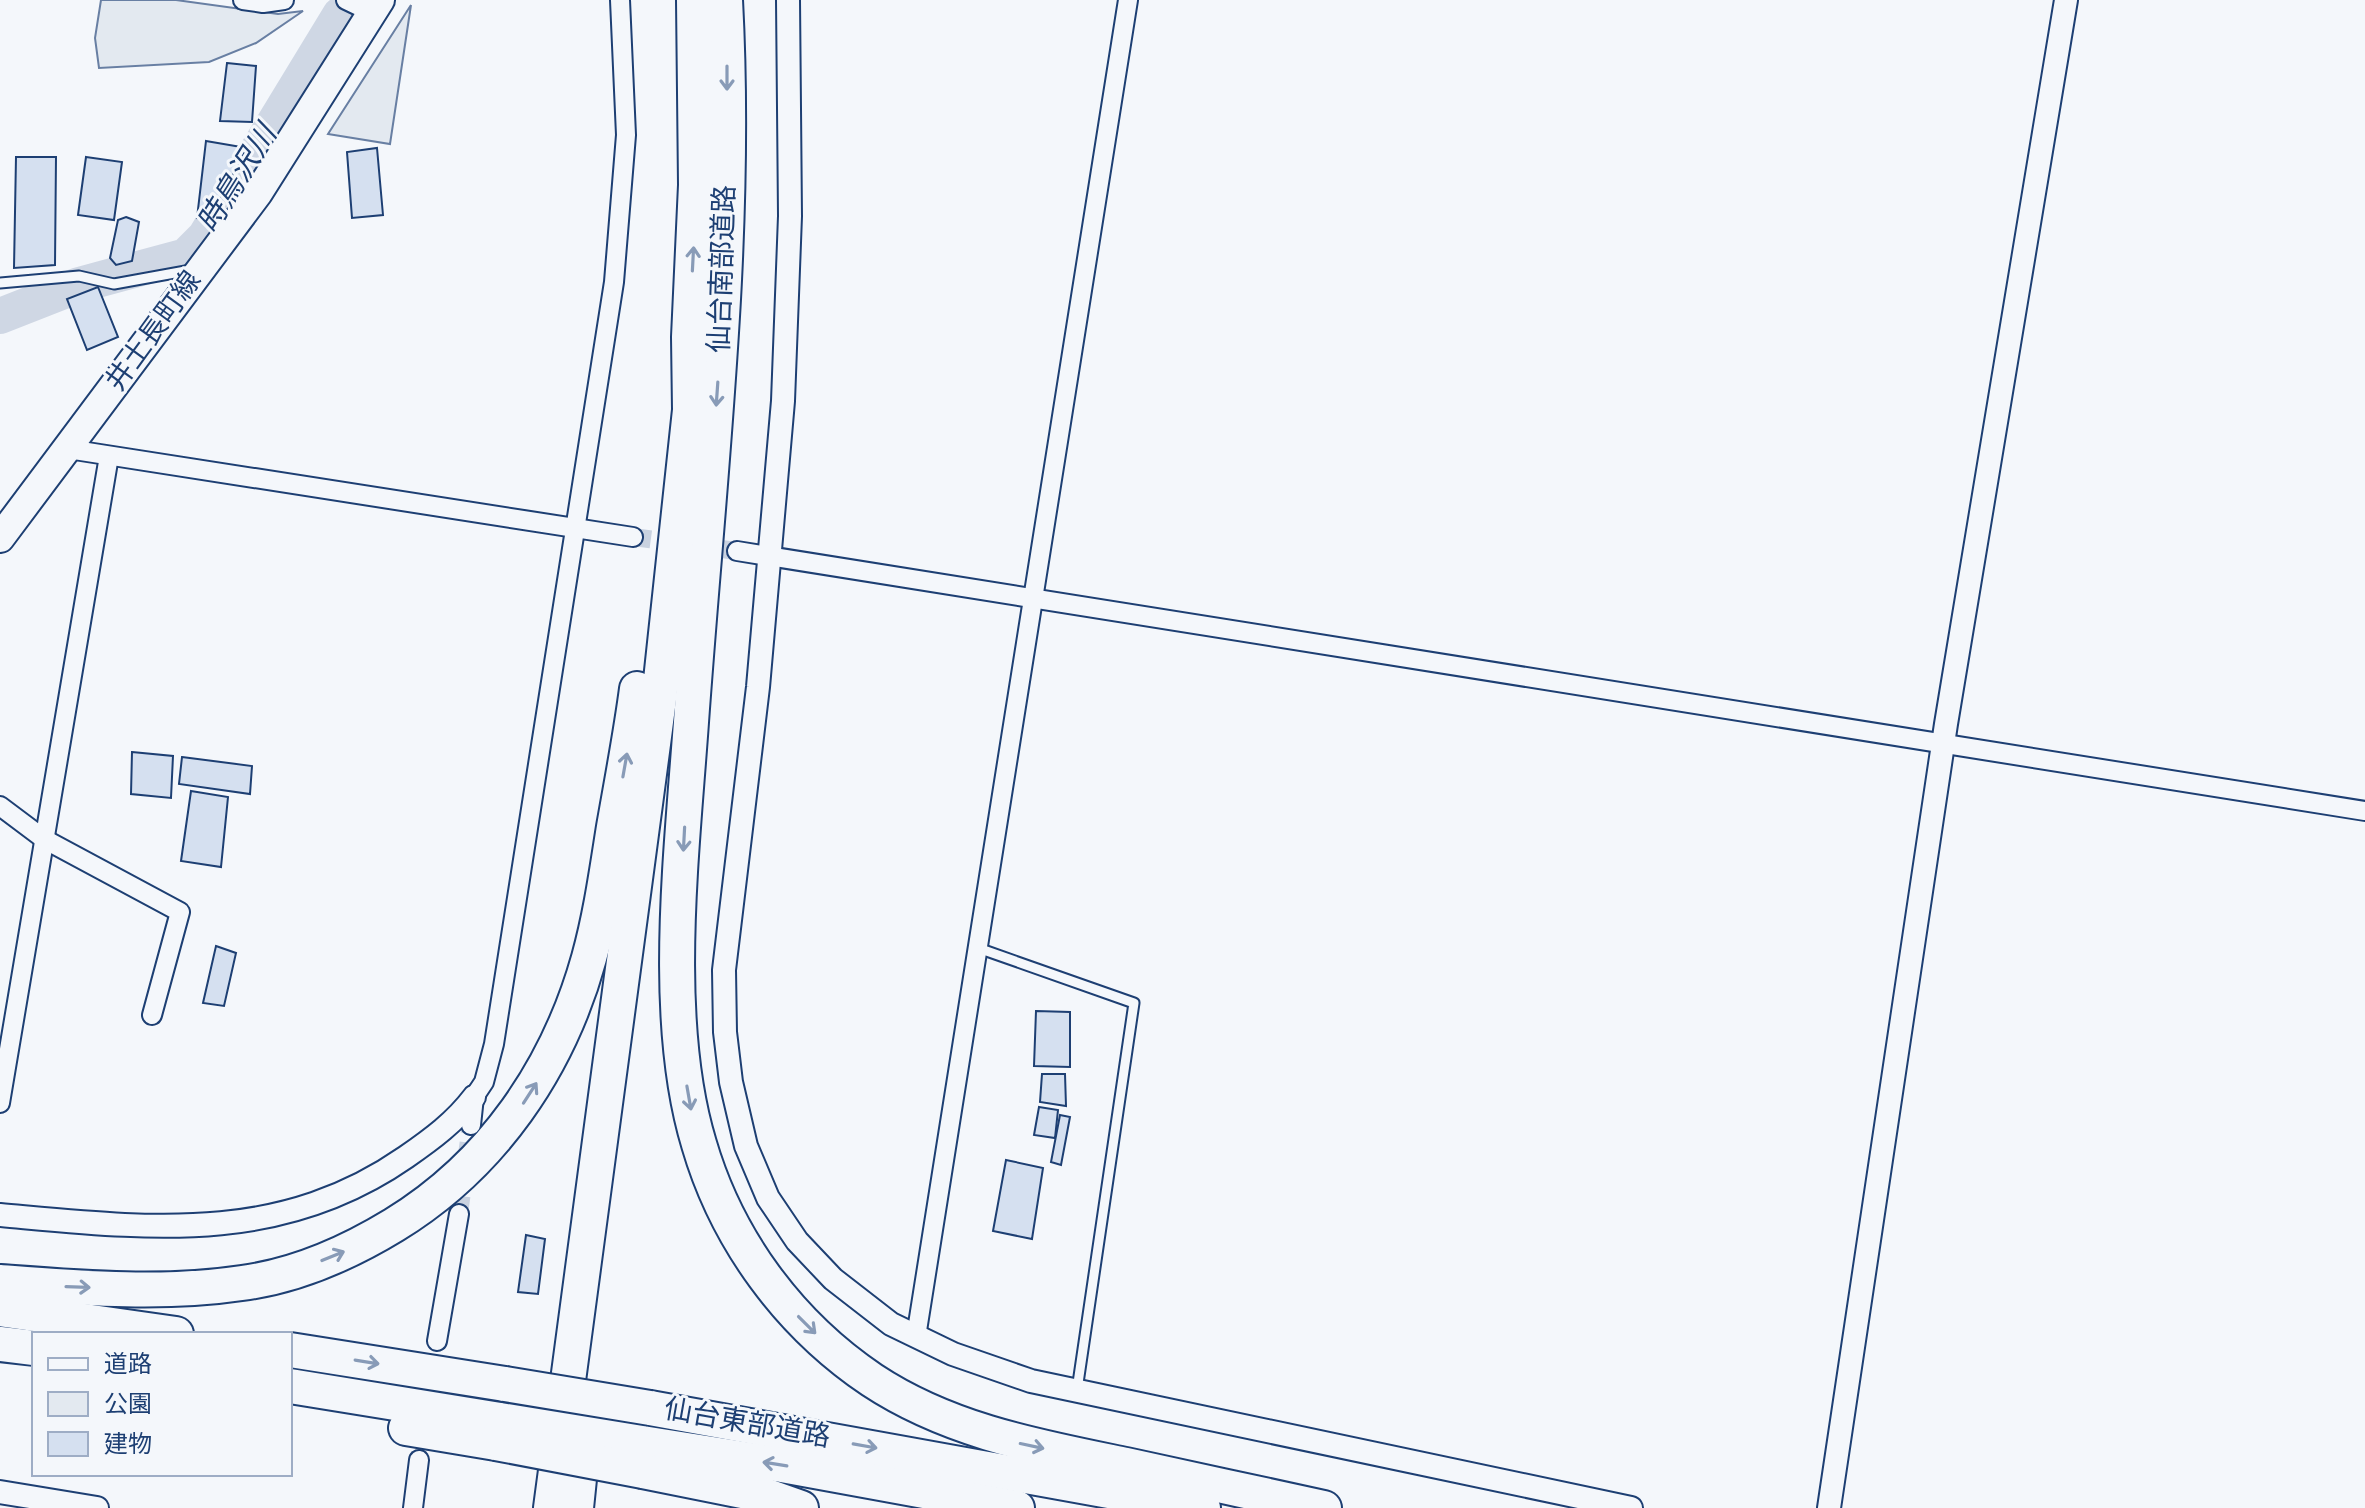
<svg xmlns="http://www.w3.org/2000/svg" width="2365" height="1508" viewBox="0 0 2365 1508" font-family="Overpass,'Noto Sans JP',sans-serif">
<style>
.green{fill:#e3e9f0;stroke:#687fa3;stroke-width:2}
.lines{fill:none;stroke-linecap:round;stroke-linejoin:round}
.river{stroke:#cfd7e4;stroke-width:36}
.building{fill:#d5e0f0;stroke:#1d3f73;stroke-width:2}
.minor-tunnel{stroke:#c9d2e0;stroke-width:18;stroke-dasharray:18 9;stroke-linecap:butt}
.service-casing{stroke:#1d3f73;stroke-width:13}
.minor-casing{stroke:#1d3f73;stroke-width:22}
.tertiary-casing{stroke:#1d3f73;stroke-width:26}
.primary-casing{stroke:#1d3f73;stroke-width:32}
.motorway-casing{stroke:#1d3f73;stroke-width:38}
.service{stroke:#f4f7fb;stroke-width:9}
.minor{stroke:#f4f7fb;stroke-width:18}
.tertiary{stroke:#f4f7fb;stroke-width:22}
.primary{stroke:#f4f7fb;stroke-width:28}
.motorway{stroke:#f4f7fb;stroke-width:34}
.motorway-bridge-casing{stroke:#1d3f73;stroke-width:38;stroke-linecap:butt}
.motorway-bridge{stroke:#f4f7fb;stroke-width:34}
.oneway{stroke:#889bb7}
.labels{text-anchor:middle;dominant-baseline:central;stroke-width:6;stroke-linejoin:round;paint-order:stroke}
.street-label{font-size:28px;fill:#1d3f73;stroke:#f4f7fb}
.water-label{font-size:30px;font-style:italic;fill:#1d3f73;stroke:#f4f7fb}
</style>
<rect width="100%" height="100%" fill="#f4f7fb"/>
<g class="green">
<polygon points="101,0 176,0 278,14 303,11 256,43 209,62 99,68 95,38"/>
<polygon points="411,5 390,144 328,134"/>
</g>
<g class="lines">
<polyline class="river" points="0,316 79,285 186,256 205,237 340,15"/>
</g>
<g class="building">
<polygon points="227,63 256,66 252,122 220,121"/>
<polygon points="206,141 247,148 209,219 197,218"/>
<polygon points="377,148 383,215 352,218 347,152"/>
<polygon points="16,157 56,157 55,265 14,268"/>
<polygon points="86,157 122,162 114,220 78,215"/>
<polygon points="126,217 139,222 132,261 116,265 110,258 118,220"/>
<polygon points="98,287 118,337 87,350 67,299"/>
<polygon points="132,752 173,756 171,798 131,794"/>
<polygon points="182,757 252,766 250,794 179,784"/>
<polygon points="191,791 228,797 221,867 181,861"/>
<polygon points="216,946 236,953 224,1006 203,1003"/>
<polygon points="1036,1011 1070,1012 1070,1067 1034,1066"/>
<polygon points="1042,1074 1065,1074 1066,1106 1040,1102"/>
<polygon points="1039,1107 1058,1110 1055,1138 1034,1135"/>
<polygon points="1060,1115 1070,1117 1061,1165 1051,1162"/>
<polygon points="1006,1160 1043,1168 1032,1239 993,1231"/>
<polygon points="526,1235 545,1239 538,1294 518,1292"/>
</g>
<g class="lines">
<g class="minor-tunnel">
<polyline points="633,537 737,551"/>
<polyline points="459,1214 471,1125"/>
</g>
<g class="service-casing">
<g id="service">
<polyline points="0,283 79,276 114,284 191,270"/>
<polyline points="978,948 1134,1003 1077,1390"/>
</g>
</g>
<g class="minor-casing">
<g id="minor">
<polyline points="243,0 263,3 284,0"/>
<polyline points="346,0 371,12"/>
<polyline points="68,449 633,537"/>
<path d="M737,551C1280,637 1822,728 2365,811"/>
<polyline points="0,806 44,839 180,912 152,1015"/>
<polyline points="0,1103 109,456"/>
<polyline points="471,1125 474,1097 484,1082 494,1044 614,282 626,135 620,0"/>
<polyline points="916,1337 1128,0"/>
<polyline points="437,1341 459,1214"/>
<polyline points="413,1508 419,1460"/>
</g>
</g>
<g class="tertiary-casing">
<g id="tertiary">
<polyline points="788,0 790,216 783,401 758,687 724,970 725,1032 731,1082 746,1146 768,1198 797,1241 833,1279 891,1324 953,1354 1031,1381 1631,1508"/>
<path d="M0,1215C146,1228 278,1246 406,1157C432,1139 455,1122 474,1097"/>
<polyline points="0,1492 97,1508"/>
<polyline points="1829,1508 1946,724 2066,0"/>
</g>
</g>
<g class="primary-casing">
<polyline id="primary" points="0,538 258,193 380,0"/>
</g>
<g class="motorway-casing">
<g id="motorway">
<path d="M725,0C738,241 708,482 691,722C682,852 661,1019 699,1144C727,1240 789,1324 872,1380C949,1431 1038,1447 1126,1465C1192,1479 1258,1494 1324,1508"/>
<path d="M0,1282C80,1288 162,1295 242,1283C296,1276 348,1253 394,1225C492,1165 558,1069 589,958C601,915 607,871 614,827C622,781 631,735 637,689"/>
<polyline points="0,1309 176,1334"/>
<polyline points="0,1344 34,1348"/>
<polyline points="290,1350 505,1384"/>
<polyline points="290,1386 500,1420"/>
<polyline points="650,1408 1203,1508"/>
<polyline points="406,1428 496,1443"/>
<polyline points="642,1443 782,1465 1017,1508"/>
<polyline points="643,1471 767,1496 801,1508"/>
<polyline points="551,1508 659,699 690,410 689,337 696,185 694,0"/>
<polyline points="576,1508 584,1430"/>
</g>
</g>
<use href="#service" class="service"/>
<use href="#minor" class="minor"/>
<use href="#tertiary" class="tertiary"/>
<use href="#primary" class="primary"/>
<use href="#motorway" class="motorway"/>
<g class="motorway-bridge-casing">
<g id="motorway-bridge">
<polyline points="505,1384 650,1408"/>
<polyline points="500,1420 642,1443"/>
<polyline points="496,1443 643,1471"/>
</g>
</g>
<use href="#motorway-bridge" class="motorway-bridge"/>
</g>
<defs><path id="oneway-shaft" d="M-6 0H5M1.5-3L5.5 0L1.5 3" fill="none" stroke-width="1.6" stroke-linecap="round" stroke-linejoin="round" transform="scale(2)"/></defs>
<g class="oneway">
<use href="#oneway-shaft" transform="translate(727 78) rotate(90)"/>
<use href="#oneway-shaft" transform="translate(693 259) rotate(-87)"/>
<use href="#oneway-shaft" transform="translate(717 394) rotate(94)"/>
<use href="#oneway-shaft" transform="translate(625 765) rotate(-80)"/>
<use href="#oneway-shaft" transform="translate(684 839) rotate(93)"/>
<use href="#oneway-shaft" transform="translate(530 1093) rotate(-57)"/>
<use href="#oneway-shaft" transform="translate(689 1098) rotate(80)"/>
<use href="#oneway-shaft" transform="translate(333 1256) rotate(-22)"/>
<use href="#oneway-shaft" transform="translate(78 1287) rotate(2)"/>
<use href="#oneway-shaft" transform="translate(807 1325) rotate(45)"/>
<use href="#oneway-shaft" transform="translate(367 1362) rotate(9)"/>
<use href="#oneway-shaft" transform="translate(865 1446) rotate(10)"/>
<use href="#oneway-shaft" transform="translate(1032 1446) rotate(12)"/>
<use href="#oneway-shaft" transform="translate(775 1464) rotate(-171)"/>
</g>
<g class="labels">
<g class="street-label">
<text transform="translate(724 269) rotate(-88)">仙台南部道路</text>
<text transform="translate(155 332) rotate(-54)">井土長町線</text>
<text transform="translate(747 1425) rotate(10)">仙台東部道路</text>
</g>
<g class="water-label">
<text transform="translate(239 180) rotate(-58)">時鳥沢川</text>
</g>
</g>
<rect x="32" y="1332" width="260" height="144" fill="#f4f7fb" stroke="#9eadc5" stroke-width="2"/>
<rect x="48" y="1358" width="40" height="12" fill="#f4f7fb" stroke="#9eadc5" stroke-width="2"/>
<text x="104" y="1372" font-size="24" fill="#1d3f73">道路</text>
<rect x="48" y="1392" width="40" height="24" fill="#e3e9f0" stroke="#9eadc5" stroke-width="2"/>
<text x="104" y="1412" font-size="24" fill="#1d3f73">公園</text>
<rect x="48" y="1432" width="40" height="24" fill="#d5e0f0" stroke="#9eadc5" stroke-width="2"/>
<text x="104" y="1452" font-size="24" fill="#1d3f73">建物</text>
</svg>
